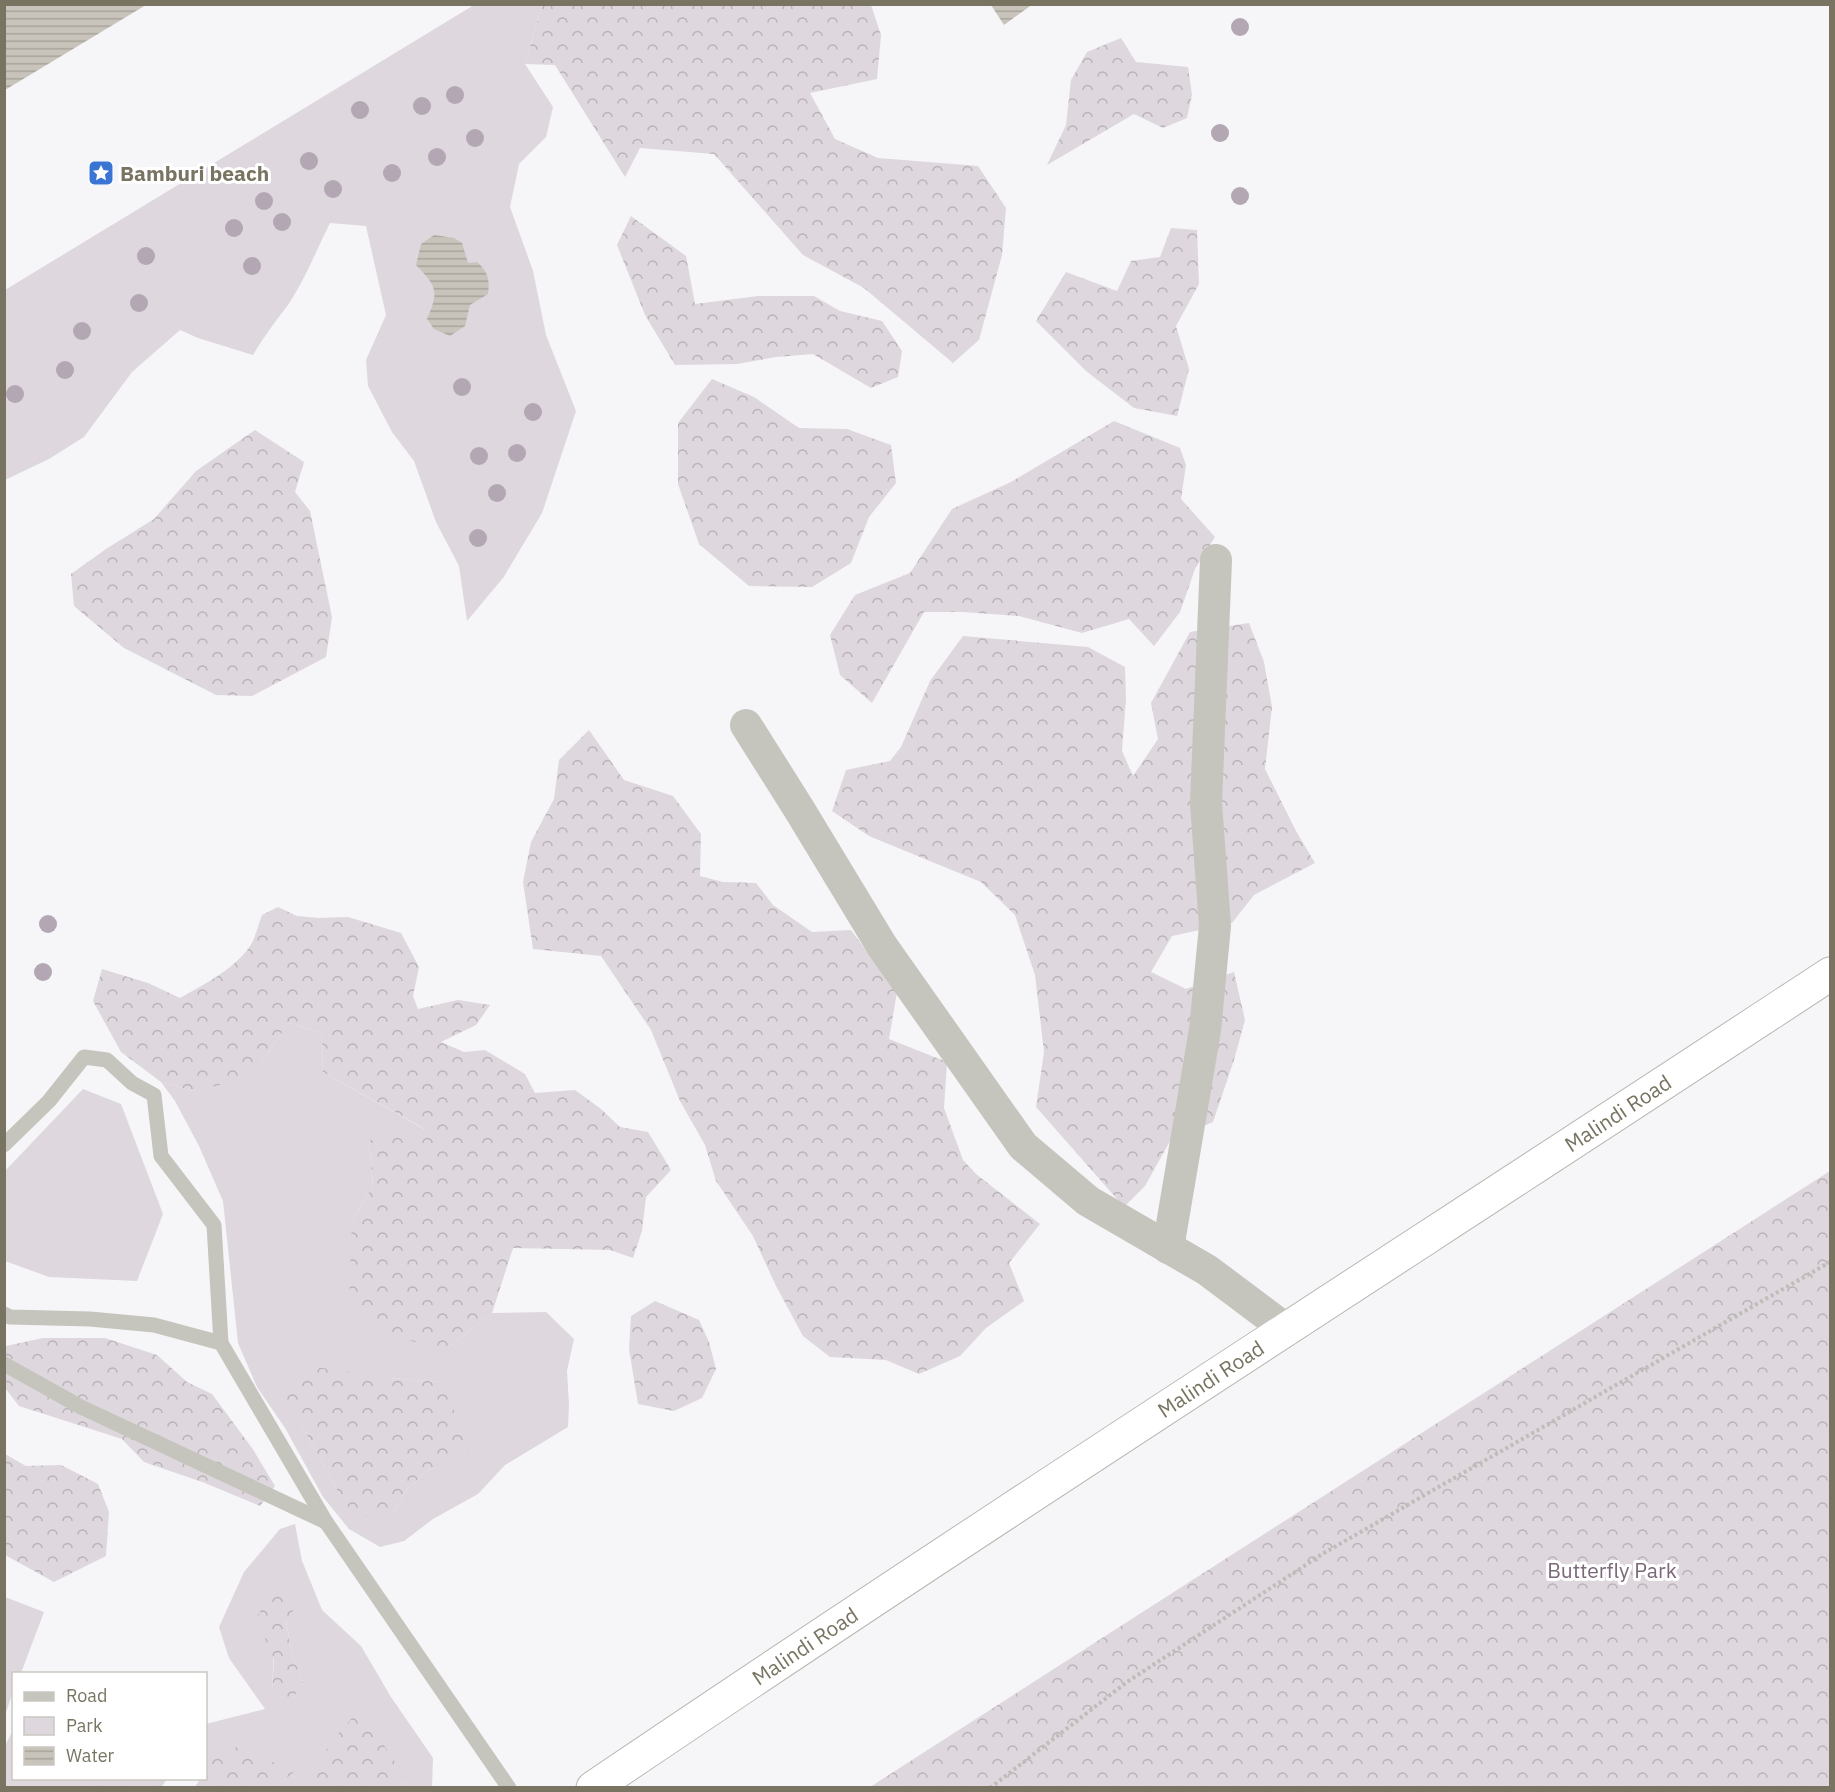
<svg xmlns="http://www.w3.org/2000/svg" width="1835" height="1792" viewBox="0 0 1835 1792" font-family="'IBM Plex Sans',sans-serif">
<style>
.green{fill:#ded7de;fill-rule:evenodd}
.forest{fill:url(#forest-crowns)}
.water{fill:url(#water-rules)}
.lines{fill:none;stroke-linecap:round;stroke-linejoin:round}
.highway-casing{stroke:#b9b7b1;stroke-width:35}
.path{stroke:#bebdb8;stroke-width:4;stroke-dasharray:3 3;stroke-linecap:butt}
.lane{stroke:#c5c4bd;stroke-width:15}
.street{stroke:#c5c4bd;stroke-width:32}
.highway{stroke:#fff;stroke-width:33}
.tree{fill:#b2a7b2}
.labels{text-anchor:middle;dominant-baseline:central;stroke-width:6;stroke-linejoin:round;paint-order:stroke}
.poi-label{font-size:21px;font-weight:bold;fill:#787461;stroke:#fff;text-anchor:start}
.street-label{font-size:21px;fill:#787461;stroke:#fff}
.park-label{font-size:21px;fill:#7b6878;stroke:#fff}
</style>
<defs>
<pattern id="forest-crowns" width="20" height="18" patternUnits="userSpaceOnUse" patternTransform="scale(1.5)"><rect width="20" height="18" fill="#ded7de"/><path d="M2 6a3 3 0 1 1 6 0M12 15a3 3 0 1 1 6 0" fill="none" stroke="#b9b3b7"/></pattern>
<pattern id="water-rules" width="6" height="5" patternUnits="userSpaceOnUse" patternTransform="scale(1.5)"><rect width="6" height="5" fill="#c9c4bb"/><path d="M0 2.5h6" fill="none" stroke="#a8a49b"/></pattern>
</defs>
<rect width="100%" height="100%" fill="#f6f5f8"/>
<g class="green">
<path d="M474,5H542L525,64L553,107L546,137L519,164L510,207L533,271L546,335L576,411L542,513L503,578L467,621L459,566L436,522L414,461L392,432L368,386L366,360L386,315L366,226L330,223C317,249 306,277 290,302C277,320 264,336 253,355L198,338L180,330L132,372L84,437L49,459L5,480V290Z"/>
<path d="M289,1023L322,1033L323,1072L426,1130L369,1140L373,1186L352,1221L448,1348L492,1313L546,1312L574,1339L567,1371L569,1405L568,1427L505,1465L478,1494L433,1519L404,1541L380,1547L349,1529L323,1497L285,1428L257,1387L238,1343L223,1201L199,1146L175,1101L161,1082L193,1091L262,1062ZM389,1378L440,1382L467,1457L428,1470L407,1489L393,1514L337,1490L301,1424Z"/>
<polygon points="83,1089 121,1104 163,1214 137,1281 49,1277 5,1261 5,1171"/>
<path d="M295,1524L302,1561L322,1610L361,1646L391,1697L433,1758L432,1787H397L407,1780L310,1786L314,1787H276L294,1771L206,1767V1724L265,1709L229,1658L219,1627L244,1572L280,1529ZM277,1586L286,1620L292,1654L304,1685L272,1690Z"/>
<polygon points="5,1597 44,1612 21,1673 14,1674 13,1692 5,1715"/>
<polygon points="13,1730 14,1778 86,1779 88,1787 5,1787 4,1748"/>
</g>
<g class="forest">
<polygon points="542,5 871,5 881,35 877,79 810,93 835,139 878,158 978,166 1006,208 1002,255 979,340 953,363 864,288 803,255 714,154 640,148 625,177 555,65 525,64"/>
<polygon points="1121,38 1136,62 1188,67 1192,95 1187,118 1163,128 1134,114 1047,165 1066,125 1071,80 1087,52"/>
<polygon points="631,216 686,256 695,304 758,296 814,296 840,311 882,321 902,351 898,377 871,388 813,354 776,357 737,364 675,365 645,315 617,245"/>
<polygon points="1171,228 1197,230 1199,284 1176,326 1189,369 1177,416 1134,408 1086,371 1036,321 1066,272 1117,291 1131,261 1160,257"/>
<polygon points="712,379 754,397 799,428 847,429 891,445 896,483 869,517 851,563 812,587 749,586 699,544 678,484 678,423"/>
<polygon points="1114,421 1180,448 1186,465 1181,499 1215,537 1195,569 1180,612 1154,646 1129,619 1082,633 1019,616 963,612 924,612 872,703 840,675 830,635 855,595 910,573 952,509 1011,482"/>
<polygon points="255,430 304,462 295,492 310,511 332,617 326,657 252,696 216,695 124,648 74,606 71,574 106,549 154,519 196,471"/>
<polygon points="1249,623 1264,662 1272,707 1265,769 1296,831 1315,863 1254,895 1232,923 1172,936 1151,972 1186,989 1234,972 1245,1020 1234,1060 1213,1122 1170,1141 1145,1186 1124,1207 1036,1107 1044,1052 1035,975 1015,915 981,882 869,836 832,811 846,770 890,761 901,747 930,681 963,636 1088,647 1125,667 1126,699 1122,751 1133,776 1158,739 1151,703 1190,632"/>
<polygon points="589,730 624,780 673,796 701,834 700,876 723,882 756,883 773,905 812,932 851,930 897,992 889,1039 947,1062 944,1108 963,1160 976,1174 1040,1224 1009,1263 1024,1301 986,1328 960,1356 919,1374 886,1360 830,1357 803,1336 776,1286 753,1236 716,1181 705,1145 680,1101 651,1030 601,956 533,949 523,882 531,842 554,799 559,760"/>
<path d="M278,907L297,916L319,918L348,917L401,933L419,967L413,996L418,1009L458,1000L490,1005L476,1025L441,1042L464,1052L485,1050L525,1074L535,1093L575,1090L601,1109L620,1127L648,1132L671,1170L646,1197L642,1231L633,1258L610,1250L513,1248L492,1313L448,1348L395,1338L349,1303L352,1221L373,1186L369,1140L425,1129L323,1072L322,1033L289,1023L262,1062L242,1080L193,1091L161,1082L121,1052L93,1001L102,969L148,983L180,998C203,985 231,971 248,949C255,941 258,925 262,915Z"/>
<polygon points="1830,1171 1830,1787 870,1787"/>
<polygon points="655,1301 699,1320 709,1342 716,1369 702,1398 674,1411 638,1404 629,1349 631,1316"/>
<polygon points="43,1338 105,1338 157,1355 187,1382 212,1394 252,1448 275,1486 260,1506 205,1483 144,1462 122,1439 19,1406 5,1388 6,1346"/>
<polygon points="316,1367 389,1378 441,1382 468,1441 467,1458 428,1470 407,1489 393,1514 355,1517 337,1490 301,1424 270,1396"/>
<polygon points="5,1454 26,1466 61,1465 98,1484 109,1512 106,1556 54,1582 5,1555"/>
<polygon points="277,1586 301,1599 286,1621 292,1654 304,1685 287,1703 272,1690 274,1659 256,1618"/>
<polygon points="360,1709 407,1780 397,1787 310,1786 329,1744"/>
<path d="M236,1747L295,1771L276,1787H195L200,1779L206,1778C206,1756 217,1756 236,1747Z"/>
<polygon points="86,1779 86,1778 167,1779 161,1788 88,1787"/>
</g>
<g class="water">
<polygon points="5,4 146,4 146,5 5,90"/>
<polygon points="1033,4 1004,25 991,5 991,4"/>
<path d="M434,235L454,238L462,243L468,263L477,262C488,272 490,279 488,294L470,305L465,326L450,336L434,329L427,319C439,291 437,287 416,265L421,244Z"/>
</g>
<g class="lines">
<g class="highway-casing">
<g id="highway">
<path id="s1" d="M593,1788C1002,1511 1418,1245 1830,974"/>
</g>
</g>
<polyline class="path" points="990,1788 1127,1682 1324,1553 1830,1262"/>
<g class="lane">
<polyline points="4,1145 49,1101 84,1057 107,1060 132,1083 154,1095 161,1156 214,1225 221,1343 326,1522 509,1788"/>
<polyline points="4,1314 10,1317 90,1319 154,1325 221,1343"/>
<polyline points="4,1364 81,1407 326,1522"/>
</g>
<g class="street">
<polyline points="746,725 799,809 882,946 1023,1146 1088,1201 1207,1270 1287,1330"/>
<polyline points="1168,1248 1205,1030 1215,926 1206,803 1216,560"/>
</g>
<use href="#highway" class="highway"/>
</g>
<g class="tree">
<circle cx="1240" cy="27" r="9"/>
<circle cx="455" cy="95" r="9"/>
<circle cx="422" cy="106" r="9"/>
<circle cx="360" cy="110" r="9"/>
<circle cx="1220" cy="133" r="9"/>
<circle cx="475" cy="138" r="9"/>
<circle cx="437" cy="157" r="9"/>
<circle cx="309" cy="161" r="9"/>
<circle cx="392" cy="173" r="9"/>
<circle cx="333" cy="189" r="9"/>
<circle cx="1240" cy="196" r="9"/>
<circle cx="264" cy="201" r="9"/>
<circle cx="282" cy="222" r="9"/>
<circle cx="234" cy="228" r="9"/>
<circle cx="146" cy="256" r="9"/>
<circle cx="252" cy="266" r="9"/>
<circle cx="139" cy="303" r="9"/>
<circle cx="82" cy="331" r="9"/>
<circle cx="65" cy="370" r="9"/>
<circle cx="462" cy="387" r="9"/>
<circle cx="15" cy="394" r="9"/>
<circle cx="533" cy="412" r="9"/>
<circle cx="517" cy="453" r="9"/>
<circle cx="479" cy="456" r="9"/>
<circle cx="497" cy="493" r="9"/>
<circle cx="478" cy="538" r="9"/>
<circle cx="48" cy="924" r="9"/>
<circle cx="43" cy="972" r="9"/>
</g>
<defs>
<g id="sight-square" transform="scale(1.35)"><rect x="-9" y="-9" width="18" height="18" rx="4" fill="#3a75d4" stroke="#fff"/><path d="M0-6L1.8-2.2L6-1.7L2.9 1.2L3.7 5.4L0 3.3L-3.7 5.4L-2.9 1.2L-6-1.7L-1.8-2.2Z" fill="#fff"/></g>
</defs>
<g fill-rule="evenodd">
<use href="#sight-square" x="101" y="173"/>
</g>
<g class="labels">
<g class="poi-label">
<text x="120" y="173">Bamburi beach</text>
</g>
<g class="street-label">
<text stroke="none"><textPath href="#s1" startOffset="1227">Malindi Road</textPath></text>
<text stroke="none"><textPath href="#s1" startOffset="741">Malindi Road</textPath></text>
<text stroke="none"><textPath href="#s1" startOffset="255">Malindi Road</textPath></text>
</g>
<g class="park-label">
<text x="1612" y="1570">Butterfly Park</text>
</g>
</g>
<rect width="1835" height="1792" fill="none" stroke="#787461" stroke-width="12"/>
<rect x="12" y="1672" width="195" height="108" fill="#ffffff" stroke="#c9c7c0" stroke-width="1.5"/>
<rect x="24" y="1692" width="30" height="9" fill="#c5c4bd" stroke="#c9c7c0" stroke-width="1.5"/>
<text x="66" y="1702" font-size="18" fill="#787461">Road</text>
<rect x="24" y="1717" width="30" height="18" fill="#ded7de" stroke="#c9c7c0" stroke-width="1.5"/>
<text x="66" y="1732" font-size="18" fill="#787461">Park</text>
<rect x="24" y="1747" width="30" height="18" fill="url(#water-rules)" stroke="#c9c7c0" stroke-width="1.5"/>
<text x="66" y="1762" font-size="18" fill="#787461">Water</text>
</svg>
